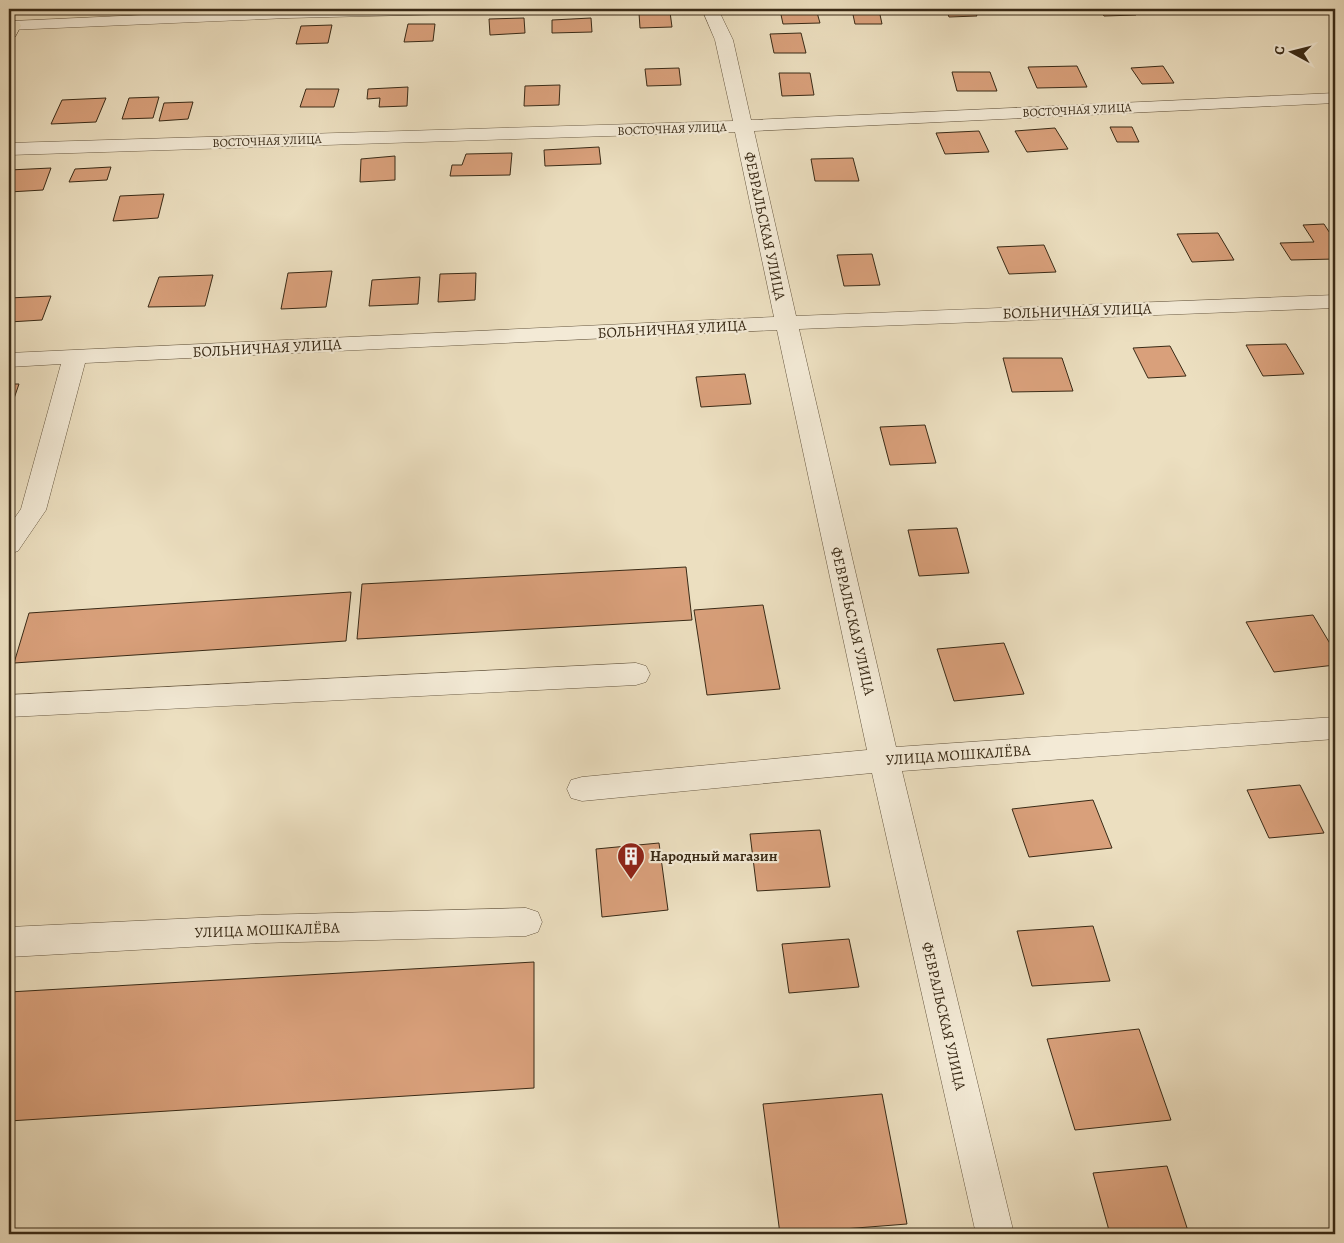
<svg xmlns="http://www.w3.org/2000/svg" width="1344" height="1243" viewBox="0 0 1344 1243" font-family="Alegreya,serif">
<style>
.building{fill:#d9a07b;stroke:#392a16}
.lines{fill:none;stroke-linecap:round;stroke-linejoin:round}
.minor-casing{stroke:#665740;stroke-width:1}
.major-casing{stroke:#392a16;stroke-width:1}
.minor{fill:#f3ead6;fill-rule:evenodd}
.major{fill:#ecdfc0;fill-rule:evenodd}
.labels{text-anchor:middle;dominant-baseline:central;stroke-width:4.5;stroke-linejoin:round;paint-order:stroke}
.far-street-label{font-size:12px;fill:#392a16;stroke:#f3ead6}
.street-label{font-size:15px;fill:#392a16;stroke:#f3ead6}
.poi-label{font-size:15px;font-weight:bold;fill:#392a16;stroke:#f3ead6;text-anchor:start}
</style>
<rect width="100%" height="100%" fill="#ecdfc0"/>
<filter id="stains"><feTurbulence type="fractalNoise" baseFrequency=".004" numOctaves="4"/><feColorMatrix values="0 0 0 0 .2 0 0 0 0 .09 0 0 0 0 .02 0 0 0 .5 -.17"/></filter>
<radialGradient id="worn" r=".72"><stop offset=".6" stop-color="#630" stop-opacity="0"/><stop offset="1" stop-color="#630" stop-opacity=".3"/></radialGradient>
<g class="building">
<polygon points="816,9 820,23 783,24 780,10"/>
<polygon points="946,9 973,9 977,16 949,17"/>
<polygon points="1099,9 1132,9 1136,15 1104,16"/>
<polygon points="852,10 879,10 882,24 855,24"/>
<polygon points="670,12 672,27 640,28 639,13"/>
<polygon points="524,18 525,33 490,35 489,19"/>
<polygon points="591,18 592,32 552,33 552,20"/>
<polygon points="408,24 435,24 433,41 404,42"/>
<polygon points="332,25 328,43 296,44 301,26"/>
<polygon points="801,33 806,53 774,53 770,34"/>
<polygon points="1077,66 1087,87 1037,88 1028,67"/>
<polygon points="1163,66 1174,83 1142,84 1131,68"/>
<polygon points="679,68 681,85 647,86 645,69"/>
<polygon points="952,72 990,72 997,91 957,91"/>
<polygon points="779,73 810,73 814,95 782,96"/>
<polygon points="560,85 559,105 524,106 525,86"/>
<polygon points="408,87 407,106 379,107 380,98 367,99 368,89"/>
<polygon points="306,89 339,89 334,107 300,107"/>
<polygon points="159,97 153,118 122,119 129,98"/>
<polygon points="106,98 96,122 51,124 62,100"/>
<polygon points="193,102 188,119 159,121 164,103"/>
<polygon points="1110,127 1132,127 1139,142 1117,142"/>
<polygon points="1055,128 1068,149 1027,152 1015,131"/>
<polygon points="979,131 989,152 945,154 936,133"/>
<polygon points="599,147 601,164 545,166 544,150"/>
<polygon points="512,153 510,175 450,176 452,165 462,165 466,154"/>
<polygon points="395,156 395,180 360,182 361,159"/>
<polygon points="853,158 859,181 815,181 811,159"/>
<polygon points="111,167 107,180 69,182 75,169"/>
<polygon points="51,168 43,190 9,192 9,170"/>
<polygon points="164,194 158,218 113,221 120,196"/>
<polygon points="1324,224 1335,241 1335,259 1291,260 1280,243 1314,242 1303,225"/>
<polygon points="1218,233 1234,260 1192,262 1177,234"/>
<polygon points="1044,245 1056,272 1009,274 997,247"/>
<polygon points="872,254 880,285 844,286 837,255"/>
<polygon points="332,271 326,307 281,309 288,273"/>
<polygon points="476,273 475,300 438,302 440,274"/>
<polygon points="213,275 205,306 148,307 159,277"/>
<polygon points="420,277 418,304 369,306 372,280"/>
<polygon points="51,296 42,320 9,322 9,298"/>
<polygon points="1286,344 1304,374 1263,376 1246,345"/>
<polygon points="1170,346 1186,376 1148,378 1133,348"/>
<polygon points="1003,358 1062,358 1073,391 1012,392"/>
<polygon points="745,374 751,404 701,407 696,377"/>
<polygon points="9,384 19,384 9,413"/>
<polygon points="925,425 936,463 890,465 880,427"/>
<polygon points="957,528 969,573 919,576 908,530"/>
<polygon points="686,567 692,620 357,639 362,584"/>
<polygon points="351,592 346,641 14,663 29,613"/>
<polygon points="763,605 780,689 707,695 694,610"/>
<polygon points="1313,615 1335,652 1335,665 1274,672 1246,622"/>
<polygon points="1004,643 1024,694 954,701 937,649"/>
<polygon points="1300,785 1324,833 1269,838 1247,790"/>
<polygon points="1093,800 1112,848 1029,857 1012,809"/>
<polygon points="820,830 830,887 757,891 750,834"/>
<polygon points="659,843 668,910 602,917 596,849"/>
<polygon points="1093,926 1110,981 1032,986 1017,931"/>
<polygon points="849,939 859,987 789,993 782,944"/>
<polygon points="534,962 534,1088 9,1121 9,992"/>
<polygon points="1139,1029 1171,1120 1075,1130 1047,1039"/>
<polygon points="882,1094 907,1224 780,1234 763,1104"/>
<polygon points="1167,1166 1189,1234 1110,1234 1093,1173"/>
</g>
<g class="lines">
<g class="minor-casing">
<g id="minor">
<polygon points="274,9 460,9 458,13 452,14 288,18 9,30 9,22 13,21"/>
<polygon points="702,9 718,9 733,40 751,120 1335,93 1335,103 754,131 796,316 1335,295 1335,308 799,329 896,747 1335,717 1335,739 902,771 1014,1234 976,1234 872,773 582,801 571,798 567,789 571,780 582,777 867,750 777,330 85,363 46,510 18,551 9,554 9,526 21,509 61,364 9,367 9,353 774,317 735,132 9,155 9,143 733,121 715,40"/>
<polygon points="1171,9 1188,9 1186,13 1173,13"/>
<polygon points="636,663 646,666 650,674 646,682 636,685 9,717 9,695"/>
<polygon points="526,908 538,912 542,922 538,932 526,936 260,943 9,957 9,927 260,915"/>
</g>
</g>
<g class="major-casing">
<polygon id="major" points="9,20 19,22 21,26 15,37 9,38"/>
</g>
<use href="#minor" class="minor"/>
<use href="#major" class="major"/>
</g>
<defs>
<g id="building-pin" transform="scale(1.4375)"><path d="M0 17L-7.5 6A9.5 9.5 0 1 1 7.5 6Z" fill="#8f2418" stroke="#f3ead6"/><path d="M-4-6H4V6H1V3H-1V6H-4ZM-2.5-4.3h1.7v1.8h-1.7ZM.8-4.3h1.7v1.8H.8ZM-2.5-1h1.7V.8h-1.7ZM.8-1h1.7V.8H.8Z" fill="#fff"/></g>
</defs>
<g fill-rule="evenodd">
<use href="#building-pin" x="631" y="856"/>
</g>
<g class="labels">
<g class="far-street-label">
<text transform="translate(1077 110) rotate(-3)">ВОСТОЧНАЯ УЛИЦА</text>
<text transform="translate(672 129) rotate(-2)">ВОСТОЧНАЯ УЛИЦА</text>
<text transform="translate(267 141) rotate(-2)">ВОСТОЧНАЯ УЛИЦА</text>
</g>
<g class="street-label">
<text transform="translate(765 226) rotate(78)">ФЕВРАЛЬСКАЯ УЛИЦА</text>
<text transform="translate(1077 311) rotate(-2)">БОЛЬНИЧНАЯ УЛИЦА</text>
<text transform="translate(672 329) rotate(-3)">БОЛЬНИЧНАЯ УЛИЦА</text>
<text transform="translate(267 348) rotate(-3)">БОЛЬНИЧНАЯ УЛИЦА</text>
<text transform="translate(853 621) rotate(77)">ФЕВРАЛЬСКАЯ УЛИЦА</text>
<text transform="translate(958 755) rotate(-4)">УЛИЦА МОШКАЛЁВА</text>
<text transform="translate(267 930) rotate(-2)">УЛИЦА МОШКАЛЁВА</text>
<text transform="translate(944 1016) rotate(77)">ФЕВРАЛЬСКАЯ УЛИЦА</text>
</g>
<g class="poi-label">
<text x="650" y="856">Народный магазин</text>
</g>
</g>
<rect width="1344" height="1243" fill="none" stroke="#ecdfc0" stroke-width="30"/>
<rect x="10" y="10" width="1324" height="1223" fill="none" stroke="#392a16" stroke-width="2.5"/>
<rect x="15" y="15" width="1314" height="1213" fill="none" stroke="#392a16"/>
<g transform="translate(1292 52) rotate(277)" stroke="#f3ead6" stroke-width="4" paint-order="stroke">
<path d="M0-4L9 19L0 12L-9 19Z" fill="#392a16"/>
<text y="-8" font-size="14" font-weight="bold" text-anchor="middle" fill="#392a16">С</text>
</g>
<rect width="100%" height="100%" filter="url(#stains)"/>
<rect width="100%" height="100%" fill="url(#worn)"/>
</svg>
